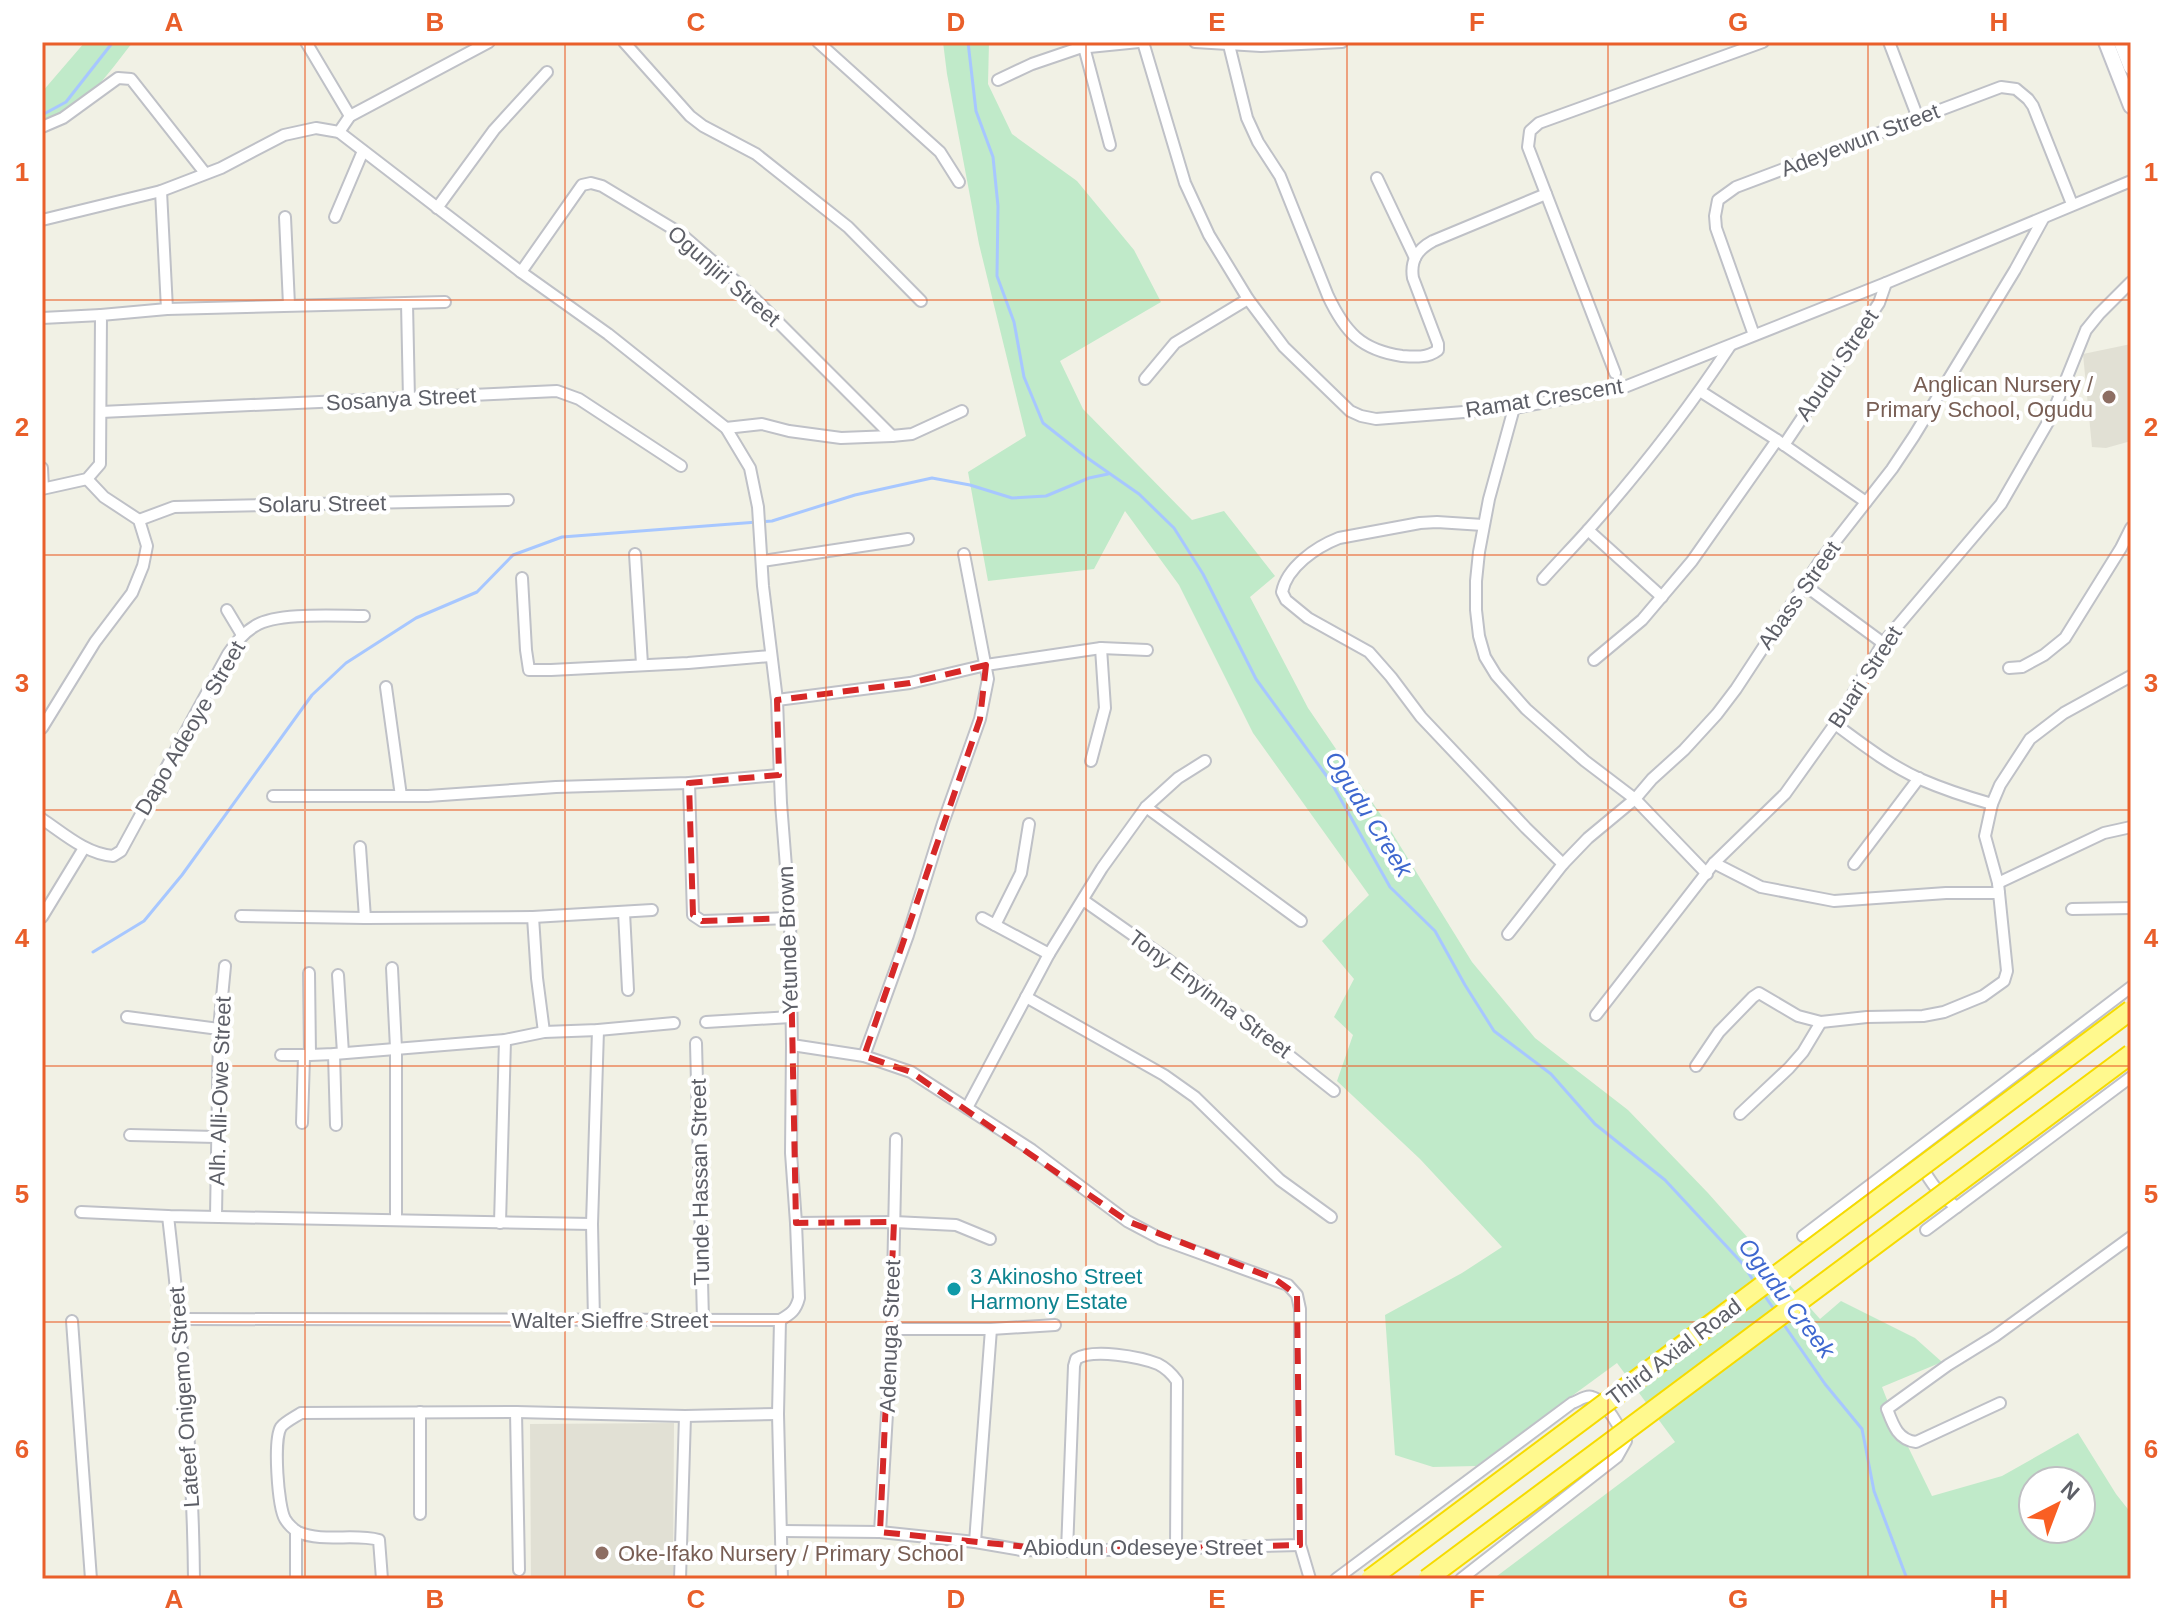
<svg xmlns="http://www.w3.org/2000/svg" width="2173" height="1621" viewBox="0 0 2173 1621" font-family="Helvetica,sans-serif">
<style>
.education{fill:#e1e0d4}
.green{fill:#c0eac9;fill-rule:evenodd}
.lines{fill:none;stroke-linecap:round;stroke-linejoin:round}
.stream{stroke:#a7c7ff;stroke-width:3}
.street-casing{stroke:#bfc1c7;stroke-width:14}
.secondary-casing{stroke:#c0c1c9;stroke-width:18}
.street{stroke:#fff;stroke-width:10}
.secondary{stroke:#fff;stroke-width:14}
.highway-bridge-casing{stroke:#f6db00;stroke-width:22;stroke-linecap:butt}
.highway-bridge{stroke:#fff98e;stroke-width:18}
.marked{fill:none;stroke:#d62828;stroke-width:6;stroke-dasharray:16 10;stroke-linejoin:round}
.grid{fill:none;stroke:#e95f2a;stroke-width:2;stroke-opacity:0.55}
.education-dot{fill:#8d6e63;stroke:#fff;stroke-width:3}
.culture-dot{fill:#0f9aa8;stroke:#fff;stroke-width:3}
.labels{text-anchor:middle;dominant-baseline:central;stroke-width:8;stroke-linejoin:round;paint-order:stroke}
.street-label{font-size:22px;fill:#5d5f67;stroke:#fff}
.education-label{font-size:22px;fill:#785e54;stroke:#fff;text-anchor:end}
.culture-label{font-size:22px;fill:#0d838f;stroke:#fff;text-anchor:start}
.water-label{font-size:24px;font-style:italic;fill:#3e67cf;stroke:#fff}
.neatline{fill:none;stroke:#e95f2a;stroke-width:3}
.grid-label{font-size:26px;text-anchor:middle;font-weight:bold;fill:#e95f2a}
</style>
<rect width="100%" height="100%" fill="#f1f1e5"/>
<g class="education">
<polygon points="2131,344 2131,441 2106,448 2092,447 2083,354"/>
<polygon points="674,1423 673,1579 531,1579 530,1424"/>
</g>
<g class="green">
<path d="M85,42H133C107,74 84,112 42,124V92Z"/>
<path d="M943,42H989L988,84L1012,134L1077,181L1134,250L1161,302L1060,361L1083,409L1192,520L1224,511L1275,576L1250,597L1308,708L1381,815L1472,962L1535,1038L1628,1110L1708,1193L1820,1319L1841,1301L1915,1338L1942,1362L1882,1387L1895,1420L1932,1496L2002,1476L2078,1433L2116,1494L2131,1513V1579H1493L1675,1442L1617,1363L1476,1466L1433,1467L1395,1455L1385,1315L1462,1273L1502,1247L1420,1159L1337,1081L1353,1035L1334,1017L1354,979L1322,941L1369,895L1253,733L1179,585L1125,511L1094,569L988,581L968,472L1026,436L979,244L947,74ZM2033,1481H2081V1529H2033Z"/>
</g>
<g class="lines">
<g class="stream">
<polyline points="968,42 976,111 993,157 998,206 997,276 1014,322 1024,377 1043,423 1086,457 1139,494 1174,528 1203,574 1256,679 1331,782 1390,887 1435,931 1465,985 1494,1031 1551,1074 1595,1124 1665,1180 1742,1263 1755,1283"/>
<polyline points="42,115 66,102 113,42"/>
<polyline points="93,952 144,921 182,875 312,695 346,663 416,618 477,592 513,555 562,537 772,521 855,495 932,478 970,485 1012,498 1046,496 1089,478 1108,474"/>
<polyline points="1762,1292 1776,1312"/>
<polyline points="1782,1322 1825,1384 1862,1429 1874,1491 1907,1579"/>
</g>
<g class="street-casing">
<g id="street">
<polyline points="306,42 350,116"/>
<polyline points="624,42 690,116 703,126 756,154 848,227 921,301"/>
<polyline points="818,42 940,152 959,182"/>
<polyline points="1143,42 1185,183 1209,235 1248,299 1284,347 1350,411 1361,416 1376,419 1514,408 1622,388 1886,283 2131,181"/>
<polyline points="1195,42 1261,46 1342,42"/>
<polyline points="1889,42 1918,118"/>
<path d="M1229,45L1247,118L1258,142L1280,176L1328,296C1345,332 1361,350 1402,356C1415,357 1428,358 1438,350V344L1413,278C1410,260 1418,249 1433,241L1546,194"/>
<polyline points="1084,47 1110,145"/>
<polyline points="998,80 1032,64 1079,48 1139,42"/>
<polyline points="42,127 63,118 118,78 131,79 205,173"/>
<path d="M339,132L521,272L608,334L726,428L750,468L758,507L763,586L777,700L781,803L790,918L792,1045L791,1153L796,1223L799,1298C796,1310 791,1314 780,1320"/>
<polyline points="1377,178 1415,258"/>
<polyline points="437,208 494,130 547,72"/>
<polyline points="285,217 289,305"/>
<polyline points="335,217 363,151"/>
<polyline points="42,220 161,191 221,168 284,135 316,128 339,132 350,116 489,42"/>
<polyline points="521,272 582,185 591,183 602,186 680,233 748,292 892,436"/>
<polyline points="407,303 409,400"/>
<polyline points="167,309 445,302"/>
<polyline points="42,318 101,315"/>
<polyline points="1754,335 1716,228 1715,216 1718,200 1736,187 2001,87 2016,89 2028,99 2033,106 2072,204"/>
<polyline points="1615,373 1528,147 1530,131 1539,123 1763,42"/>
<polyline points="1145,379 1175,343 1248,299"/>
<polyline points="1700,391 1777,440 1866,502"/>
<polyline points="1514,408 1489,499 1479,552 1476,581 1476,610 1479,636 1485,657 1496,675 1526,709 1585,761 1635,799 1707,874"/>
<polyline points="101,412 557,391 579,399 681,466"/>
<polyline points="726,428 762,424 789,431 841,438 892,436 912,434 962,411"/>
<polyline points="1784,445 1879,303 1886,283"/>
<polyline points="42,468 43,488"/>
<polyline points="42,489 87,479 100,464 101,315 167,309 161,191"/>
<polyline points="139,520 174,507 508,500"/>
<path d="M1483,525L1437,522L1420,523L1339,538C1316,547 1287,567 1282,592L1286,600L1308,618L1369,652L1391,677L1421,717L1526,828L1563,864"/>
<polyline points="1588,530 1662,597"/>
<polyline points="635,554 642,664"/>
<polyline points="762,561 908,539"/>
<polyline points="522,578 526,650 529,670 551,670 688,663 770,656"/>
<path d="M1543,579C1558,562 1574,546 1589,529C1640,471 1688,410 1730,346"/>
<polyline points="1803,584 1883,643"/>
<polyline points="227,610 242,635"/>
<polyline points="1594,660 1642,620 1692,561 1777,440"/>
<polyline points="2009,668 2022,667 2044,655 2065,638 2121,548 2131,528"/>
<polyline points="386,687 401,796"/>
<polyline points="777,700 910,683 986,665 1101,648 1147,650"/>
<path d="M1835,724C1862,744 1889,765 1920,779C1943,789 1967,797 1992,804"/>
<polyline points="42,728 95,642 132,593 143,566 147,546 139,520 104,497 87,479"/>
<polyline points="1091,761 1105,708 1101,648"/>
<polyline points="689,783 693,915 702,921 790,918"/>
<polyline points="273,796 428,796 556,787 689,783 779,775"/>
<polyline points="1146,807 1301,921"/>
<path d="M42,819C63,833 86,854 113,856L121,851L228,654C236,643 243,633 255,626C276,612 337,616 364,616"/>
<polyline points="360,847 365,918"/>
<polyline points="1714,863 1761,887 1834,901 1946,893 1999,893"/>
<polyline points="1854,864 1919,778"/>
<polyline points="1998,883 2104,833 2131,827"/>
<polyline points="1083,900 1167,959 1334,1091"/>
<polyline points="2072,909 2131,908"/>
<polyline points="624,912 628,990"/>
<polyline points="241,916 365,918 533,917 537,978 544,1032"/>
<polyline points="42,917 84,848"/>
<polyline points="533,917 652,910"/>
<polyline points="982,918 1049,954"/>
<polyline points="995,925 1021,873 1029,824"/>
<polyline points="1508,934 1563,864 1588,838 1635,799 1652,779 1684,750 1717,714 1736,689 1820,561 1892,469 1914,436 2015,270 2043,219"/>
<polyline points="392,968 396,1048 396,1220"/>
<polyline points="309,973 310,1055 334,1054 505,1040 544,1032 598,1030 674,1023"/>
<polyline points="338,975 343,1053"/>
<polyline points="1026,997 1164,1075 1195,1097 1280,1180 1331,1217"/>
<polyline points="1596,1015 1714,863 1785,794 1835,724 1883,643 2001,504 2051,417 2086,330 2099,314 2131,282"/>
<polyline points="127,1017 219,1029"/>
<polyline points="706,1022 791,1017"/>
<polyline points="696,1043 703,1320"/>
<polyline points="334,1054 336,1125"/>
<polyline points="281,1055 308,1055"/>
<polyline points="864,1056 908,935 943,823 980,719 988,679 964,554"/>
<polyline points="1696,1066 1719,1032 1753,997 1759,993 1798,1016 1821,1022 1867,1017 1923,1016 1944,1012 1983,996 2004,981 2007,971 1998,883 1985,836 1992,804 2000,785 2030,739 2064,713 2131,676"/>
<polyline points="967,1108 1049,954 1102,868 1146,807 1178,778 1205,761"/>
<polyline points="1740,1114 1789,1068 1803,1052 1821,1022"/>
<polyline points="302,1123 304,1057"/>
<polyline points="130,1135 216,1137"/>
<path d="M1920,1164C1930,1181 1940,1197 1957,1207"/>
<polyline points="81,1212 168,1216 592,1224"/>
<path d="M168,1216C182,1337 193,1457 194,1579"/>
<polyline points="216,1216 219,1029 225,966"/>
<polyline points="500,1223 505,1040"/>
<polyline points="796,1223 894,1222 956,1225 990,1239"/>
<polyline points="1926,1230 2131,1077"/>
<polyline points="1803,1236 2131,987"/>
<polyline points="180,1319 780,1320 778,1414 782,1579"/>
<polyline points="594,1320 592,1224 598,1030"/>
<polyline points="72,1321 91,1579"/>
<polyline points="892,1329 991,1329 1055,1325"/>
<path d="M2000,1403L1916,1442C1898,1440 1893,1425 1887,1409L1948,1365L1995,1336L2131,1237"/>
<polyline points="516,1412 519,1570"/>
<polyline points="420,1514 420,1412"/>
<polyline points="296,1531 296,1579"/>
<polyline points="782,1531 880,1532 975,1542 1021,1550 1067,1551 1300,1545 1300,1309 1297,1295 1288,1285 1161,1239 1127,1221 1032,1150 911,1072 864,1056 792,1045"/>
<polyline points="880,1532 892,1329 896,1139"/>
<polyline points="975,1542 991,1329"/>
<polyline points="1300,1545 1310,1579"/>
<path d="M1067,1551L1074,1366L1076,1359C1093,1348 1140,1357 1158,1364C1166,1368 1172,1374 1177,1381L1176,1548"/>
<path d="M382,1579L379,1540C353,1533 324,1543 298,1532C294,1530 288,1524 285,1519C278,1507 273,1440 281,1427C285,1422 295,1417 301,1413L516,1412L685,1416L778,1414"/>
<polyline points="680,1579 685,1416"/>
<path d="M1336,1579L1572,1403C1578,1401 1586,1395 1592,1397C1605,1400 1621,1429 1626,1441L1617,1457L1461,1579"/>
</g>
</g>
<g class="secondary-casing">
<g id="secondary">
<polyline points="2106,42 2131,106"/>
<polyline points="2121,42 2131,67"/>
</g>
</g>
<use href="#street" class="street"/>
<use href="#secondary" class="secondary"/>
<g class="highway-bridge-casing">
<g id="highway-bridge">
<polyline points="1370,1579 2131,1010"/>
<polyline points="1427,1579 2131,1054"/>
</g>
</g>
<use href="#highway-bridge" class="highway-bridge"/>
</g>
<path class="marked" d="M986,665L980,719L864,1056L911,1072L1127,1221L1275,1279L1297,1295L1300,1545L1067,1551L880,1532L894,1222L796,1223L790,918L702,921L693,915L689,783L779,775L777,700L910,683Z"/>
<path class="grid" d="M305,42V1579M565,42V1579M826,42V1579M1086,42V1579M1347,42V1579M1608,42V1579M1868,42V1579M42,300H2131M42,555H2131M42,810H2131M42,1066H2131M42,1322H2131"/>
<g class="education-dot">
<circle cx="2109" cy="397" r="8"/>
<circle cx="602" cy="1553" r="8"/>
</g>
<circle class="culture-dot" cx="954" cy="1289" r="8"/>
<g class="labels">
<g class="street-label">
<text transform="translate(1860 140) rotate(-21)">Adeyewun Street</text>
<text transform="translate(724 276) rotate(41)">Ogunjiri Street</text>
<text transform="translate(1837 365) rotate(-56)">Abudu Street</text>
<text transform="translate(1544 398) rotate(-9)">Ramat Crescent</text>
<text transform="translate(401 399) rotate(-3)">Sosanya Street</text>
<text transform="translate(322 504) rotate(-1)">Solaru Street</text>
<text transform="translate(1799 595) rotate(-55)">Abass Street</text>
<text transform="translate(1865 677) rotate(-57)">Buari Street</text>
<text transform="translate(190 728) rotate(-60)">Dapo Adeoye Street</text>
<text transform="translate(788 940) rotate(-92)">Yetunde Brown</text>
<text transform="translate(1210 994) rotate(37)">Tony Enyinna Street</text>
<text transform="translate(220 1091) rotate(-88)">Alh. Alli-Owe Street</text>
<text transform="translate(700 1182) rotate(-91)">Tunde Hassan Street</text>
<text x="610" y="1320">Walter Sieffre Street</text>
<text transform="translate(890 1336) rotate(-88)">Adenuga Street</text>
<text transform="translate(1674 1352) rotate(-37)">Third Axial Road</text>
<text transform="translate(184 1397) rotate(-94)">Lateef Onigemo Street</text>
<text x="1143" y="1547">Abiodun Odeseye Street</text>
</g>
<g class="education-label">
<text x="2093" y="384">Anglican Nursery /<tspan x="2093" dy="25">Primary School, Ogudu</tspan></text>
<text x="618" y="1553" text-anchor="start">Oke-Ifako Nursery / Primary School</text>
</g>
<g class="culture-label">
<text x="970" y="1276">3 Akinosho Street<tspan x="970" dy="25">Harmony Estate</tspan></text>
</g>
<g class="water-label">
<text transform="translate(1369 814) rotate(58)">Ogudu Creek</text>
<text transform="translate(1787 1298) rotate(53)">Ogudu Creek</text>
</g>
</g>
<rect width="2173" height="1621" fill="none" stroke="#ffffff" stroke-width="88"/>
<g transform="translate(2057 1505) rotate(42)"><circle r="38" fill="#ffffff" stroke="#bebfc2" stroke-width="2"/>
<path d="M0-6L14 30L0 20L-14 30Z" fill="#f95f23"/>
<text y="-12" font-size="22" font-weight="bold" text-anchor="middle" fill="#5d5f67">N</text>
</g>
<rect x="44" y="44" width="2085" height="1533" class="neatline"/>
<g class="grid-label">
<text x="174" y="31">A</text>
<text x="435" y="31">B</text>
<text x="696" y="31">C</text>
<text x="956" y="31">D</text>
<text x="1217" y="31">E</text>
<text x="1477" y="31">F</text>
<text x="1738" y="31">G</text>
<text x="1999" y="31">H</text>
<text x="22" y="181">1</text>
<text x="2151" y="181">1</text>
<text x="22" y="436">2</text>
<text x="2151" y="436">2</text>
<text x="22" y="692">3</text>
<text x="2151" y="692">3</text>
<text x="22" y="947">4</text>
<text x="2151" y="947">4</text>
<text x="22" y="1203">5</text>
<text x="2151" y="1203">5</text>
<text x="22" y="1458">6</text>
<text x="2151" y="1458">6</text>
<text x="174" y="1608">A</text>
<text x="435" y="1608">B</text>
<text x="696" y="1608">C</text>
<text x="956" y="1608">D</text>
<text x="1217" y="1608">E</text>
<text x="1477" y="1608">F</text>
<text x="1738" y="1608">G</text>
<text x="1999" y="1608">H</text>
</g>
</svg>
